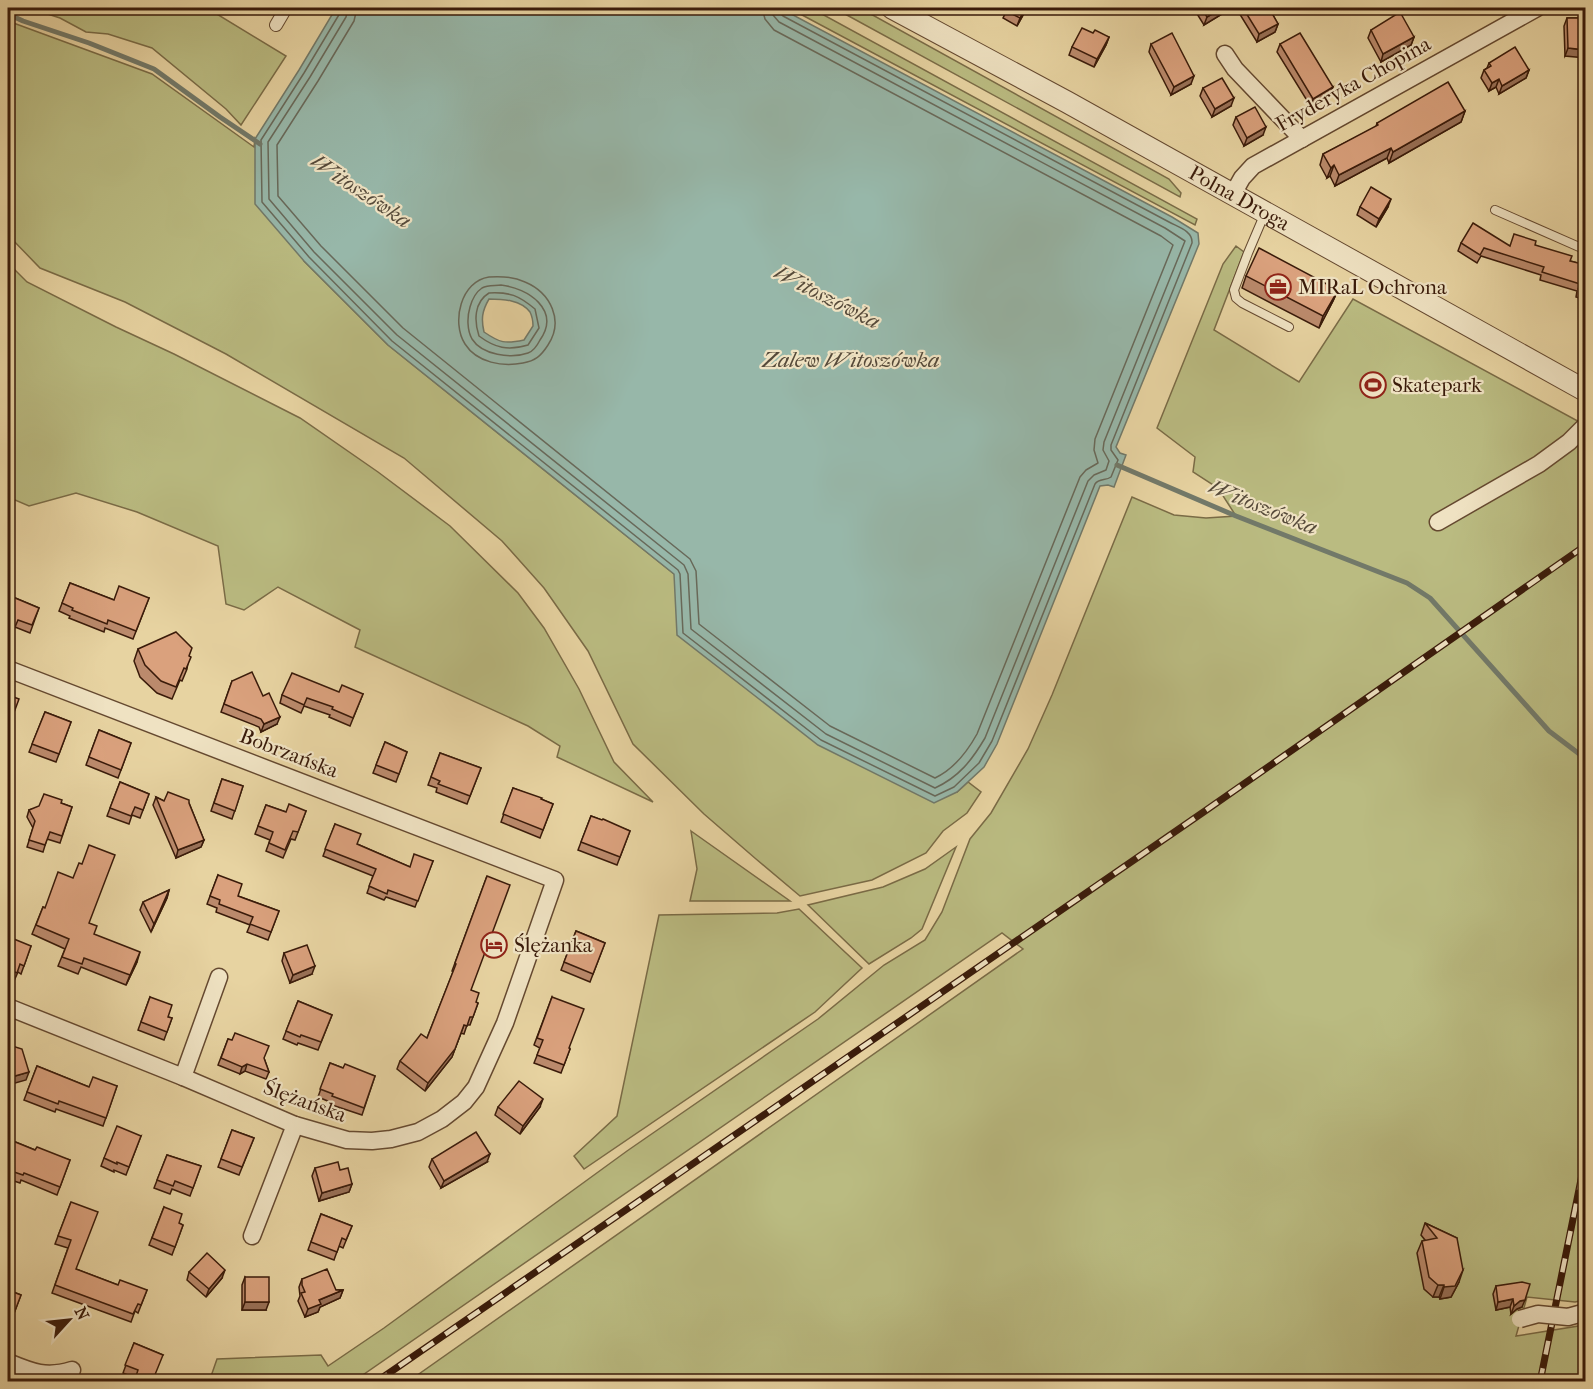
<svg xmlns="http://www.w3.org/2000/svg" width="1593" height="1389" viewBox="0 0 1593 1389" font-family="'IM FELL French Canon',serif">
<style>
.green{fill:#babb81;stroke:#7a6b46;stroke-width:1.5}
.water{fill:#97b7a9;stroke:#727969;stroke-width:1.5;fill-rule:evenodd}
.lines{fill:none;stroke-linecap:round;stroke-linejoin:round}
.shore{stroke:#68695a;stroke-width:1.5}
.stream{stroke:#727969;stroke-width:5}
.service-casing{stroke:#654930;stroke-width:10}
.pedestrian-casing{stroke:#654930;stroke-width:14}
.minor-casing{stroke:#654930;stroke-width:19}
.tertiary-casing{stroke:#654930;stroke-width:23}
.service{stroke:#efe2c2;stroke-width:8}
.pedestrian{stroke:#efe2c2;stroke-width:12}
.minor{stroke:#efe2c2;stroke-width:16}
.tertiary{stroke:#efe2c2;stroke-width:21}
.rail-casing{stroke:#3a1b0a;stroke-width:7}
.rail{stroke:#efe2c2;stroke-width:4.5;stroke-dasharray:14;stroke-linecap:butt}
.minor-bridge-casing{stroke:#654930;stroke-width:19;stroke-linecap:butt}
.minor-bridge{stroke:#efe2c2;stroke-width:16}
.wall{fill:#bb8a6c;stroke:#3a1b0a;stroke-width:1.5}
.shaded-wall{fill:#997158;stroke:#3a1b0a;stroke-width:1.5}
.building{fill:#daa17d;stroke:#3a1b0a;stroke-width:1.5}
.labels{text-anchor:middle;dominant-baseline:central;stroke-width:4.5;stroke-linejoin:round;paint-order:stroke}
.street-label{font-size:21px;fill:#3a1b0a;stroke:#efe2c2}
.poi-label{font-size:21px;fill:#3a1b0a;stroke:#efe2c2;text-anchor:start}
.water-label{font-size:22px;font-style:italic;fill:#564a3a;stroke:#efe2c2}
</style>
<rect width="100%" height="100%" fill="#e7d3a1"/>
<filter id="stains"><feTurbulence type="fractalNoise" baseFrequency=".00333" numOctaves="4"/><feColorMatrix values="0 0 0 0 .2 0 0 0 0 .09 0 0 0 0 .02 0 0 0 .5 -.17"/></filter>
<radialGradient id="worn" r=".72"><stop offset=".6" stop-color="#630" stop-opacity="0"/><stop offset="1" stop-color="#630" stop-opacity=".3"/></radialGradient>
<g class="green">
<polygon points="29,8 207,8 286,56 241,125 226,109 152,48 108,34 86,32 60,18"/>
<polygon points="789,8 811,8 1197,219 1195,225"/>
<polygon points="834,8 860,8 1169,179 1181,193 1180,197"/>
<polygon points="8,21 152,74 254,147 255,139 304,261 388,345 674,574 957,792 968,782 981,792 967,813 943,831 926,853 872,880 800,896 756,859 704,814 633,744 588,651 544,588 502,541 404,458 226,354 125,302 40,268 8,235"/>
<polygon points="1236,246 1244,252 1214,330 1299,382 1353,299 1585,425 1585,1300 1575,1302 1527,1297 1516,1336 1585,1325 1585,1381 409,1381 1023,949 1002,933 354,1381 209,1382 217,1359 321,1355 328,1366 384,1328 627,1151 818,1019 884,965 925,940 942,912 970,839 991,813 1028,749 1052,695 1132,497 1174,515 1206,518 1236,516 1218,488 1193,472 1195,457 1157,428 1223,264"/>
<polygon points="8,263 27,282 116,327 174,354 300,418 378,472 450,526 518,593 544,628 579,689 614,762 653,802 557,757 560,746 528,726 355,647 360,630 278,587 244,610 226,604 218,546 137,512 76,493 29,506 8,497"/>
<polygon points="691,831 790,901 690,901 697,869"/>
<polygon points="956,847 922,929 911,938 869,964 808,905 883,887 925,869"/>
<polygon points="799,909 862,968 815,1012 584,1169 574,1156 617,1116 659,915 777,913"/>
</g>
<path class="water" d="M336,8H780L1172,217L1198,233L1199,244L1116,447L1120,453L1126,455L1114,487L1108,485L1100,486L997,744L984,767L957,792L934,803L818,745L677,635L674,574L388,345L304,261L255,204V139L299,70ZM489,299C503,299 521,300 530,312C532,316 533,322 533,326L524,340C505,344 500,343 484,332C481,319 482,311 489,299Z"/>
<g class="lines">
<g class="shore">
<path d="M340,8V13L304,73L261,140L262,202L309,257L392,341L678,570L680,574L683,633L821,740L935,796L954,787L979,763L992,741L1095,484C1099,478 1106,481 1111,477L1118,460L1111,450V445L1192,243C1193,231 1178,227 1169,222L783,16L779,12V8"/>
<path d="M348,8L346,17L310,77L268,142L269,199L314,252L397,335L684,565L688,574L691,629L826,734L935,788C959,777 972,760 985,738L1088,481L1094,475L1106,470L1109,461L1103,450L1104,442L1185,241L1165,228L779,22L773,15L771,8"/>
<path d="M357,8L354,21L318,81L277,145L278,196L321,246L403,328L690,559L696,571L699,624L830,726L935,778C954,769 967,752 977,734L1080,477L1086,470L1098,463L1094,450L1095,439L1173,245L1161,236L774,30L765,19L762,8"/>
<path d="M489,277C501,276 514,277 525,282C551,293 564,321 548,345C541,356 535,361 523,363C503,367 477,363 465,344C451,322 461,281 489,277Z"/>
<path d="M501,285C528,288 561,310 540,340C537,346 534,351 528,353C511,359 482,355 472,339C467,330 467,317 470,307C472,300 476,292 482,288C488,285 495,286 501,285Z"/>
<path d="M489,293C510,292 518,295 535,309L539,328L528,345C508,351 495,348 479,336C474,321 474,302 489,293Z"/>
</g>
<g class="stream">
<polyline points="8,14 23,21 89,43 154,69 220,117 260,144"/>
<polyline points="1117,465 1236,516 1407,583 1430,598 1549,731 1586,759"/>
</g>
<g class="service-casing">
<g id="service">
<polyline points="1495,210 1586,250"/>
<polyline points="1265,213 1248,253 1234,290 1236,298 1242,303 1289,327"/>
</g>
</g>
<g class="pedestrian-casing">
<polyline id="pedestrian" points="276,25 286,8"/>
</g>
<g class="minor-casing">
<g id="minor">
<polyline points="1225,54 1235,69 1302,139"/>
<polyline points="1233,194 1242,178 1253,166 1537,8"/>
<polyline points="1438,522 1539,464 1569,442 1586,425"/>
<polyline points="8,669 555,880 505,1023 476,1087 464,1102 442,1119 418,1132 391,1139 372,1141 347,1140 295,1125 183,1077 8,1007"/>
<polyline points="183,1077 219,977"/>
<polyline points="252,1236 295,1125"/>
<path d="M8,1362C32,1372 46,1378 72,1370"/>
</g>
</g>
<g class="tertiary-casing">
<g id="tertiary">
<path id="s1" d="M892,8L1067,102L1586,391"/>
</g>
</g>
<use href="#service" class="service"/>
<use href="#pedestrian" class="pedestrian"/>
<use href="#minor" class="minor"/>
<use href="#tertiary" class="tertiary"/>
<g class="rail-casing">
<g id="rail">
<polyline points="376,1382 1205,811 1586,545"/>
<polyline points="1540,1382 1586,1155"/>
</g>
</g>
<use href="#rail" class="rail"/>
<g class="minor-bridge-casing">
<polyline id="minor-bridge" points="1520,1319 1538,1314 1568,1317 1586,1312"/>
</g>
<use href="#minor-bridge" class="minor-bridge"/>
</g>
<g class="wall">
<polygon points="992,8 1027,8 1017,26 1003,18 1005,14"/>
<polygon points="1195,8 1224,8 1222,14 1204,25 1194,9"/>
<polygon points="1236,8 1269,8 1278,24 1275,32 1257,42"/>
<polygon points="1567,18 1586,18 1565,56 1564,26"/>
<polygon points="1371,30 1414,37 1411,45 1381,62 1368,38"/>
<polygon points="1093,33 1109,37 1106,45 1094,67 1069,55 1072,47"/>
<polygon points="1151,44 1191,84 1171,95 1149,52"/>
<polygon points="1280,44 1330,95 1311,107 1277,52"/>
<polygon points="1489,63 1529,70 1526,78 1499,94 1496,87 1489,91 1481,78 1484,70 1487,68"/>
<polygon points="1203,88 1231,106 1212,117 1200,96"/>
<polygon points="1465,111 1461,122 1389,163 1387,158 1335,186 1330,176 1327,178 1320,165 1323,154 1376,127 1377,123"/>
<polygon points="1236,117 1263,135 1244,146 1233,125"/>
<polygon points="1360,207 1388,207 1376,227 1357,215"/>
<polygon points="1461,243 1509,246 1535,245 1570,261 1586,265 1586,300 1576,297 1577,291 1540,280 1541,275 1481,256 1477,263 1458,251"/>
<polygon points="1246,276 1338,290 1333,301 1319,328 1242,288"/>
<polygon points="1586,324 1586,342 1580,341"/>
<polygon points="70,583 114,600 149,598 133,639 105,628 104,632 69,618 70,616 59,611"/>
<polygon points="8,595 39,608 30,633 15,627 12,635 8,633"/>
<polygon points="138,649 189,656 187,669 182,681 180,680 172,699 157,693 140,677 134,661"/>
<polygon points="232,681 277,724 261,732 259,727 221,712"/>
<polygon points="339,692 363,694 350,726 329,717 330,715 304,706 301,713 280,703 282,695"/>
<polygon points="45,712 71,722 56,762 29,752"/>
<polygon points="99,730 131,743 118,778 86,765"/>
<polygon points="385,742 407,752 396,782 373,773"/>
<polygon points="440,753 481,768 467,804 436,792 437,788 428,785"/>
<polygon points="222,779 243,786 232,819 211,811"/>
<polygon points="120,782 149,794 140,818 132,815 129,824 107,816"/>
<polygon points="513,788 553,804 540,838 501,822"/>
<polygon points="156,797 164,801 189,803 204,840 201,847 176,858 153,805"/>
<polygon points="61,803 72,807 60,843 47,839 43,852 27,847 33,828 27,817 29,810"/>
<polygon points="266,805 286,812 306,811 295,840 291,839 283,858 266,851 270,840 255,834"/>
<polygon points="591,816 630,831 617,865 578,850"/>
<polygon points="335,824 357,844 410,867 433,861 415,907 386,897 384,900 367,893 373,876 323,856"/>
<polygon points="218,875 238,896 279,911 268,940 247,932 250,925 216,912 217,908 207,904"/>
<polygon points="487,876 471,990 476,1002 478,1003 470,1025 467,1025 464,1034 461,1033 452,1057 425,1091 397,1069 400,1061 427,1038 453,972 452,971"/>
<polygon points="169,890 167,898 151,932 140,910 143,902"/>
<polygon points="43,907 89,923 94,935 137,962 126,985 81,967 78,974 58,966 65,949 32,934"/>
<polygon points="576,931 605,943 590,982 561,970"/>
<polygon points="8,942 31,946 21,974 18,972 14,981 8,978"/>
<polygon points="284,953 312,974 290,983 282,961"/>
<polygon points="150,997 168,1017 172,1018 164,1040 138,1030"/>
<polygon points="552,997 570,1049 561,1073 534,1063 540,1048 534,1045"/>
<polygon points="298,1001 332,1015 318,1050 298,1043 297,1045 283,1039"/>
<polygon points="228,1039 264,1058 269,1072 266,1079 245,1071 240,1074 218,1065"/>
<polygon points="330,1063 343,1068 375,1076 362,1115 329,1104 330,1102 318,1097"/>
<polygon points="37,1066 89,1087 117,1086 103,1126 56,1109 55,1112 24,1100"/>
<polygon points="498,1107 540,1107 520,1134 495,1115"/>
<polygon points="232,1130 254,1138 239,1175 218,1167"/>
<polygon points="141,1136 126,1175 114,1170 114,1172 101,1166 104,1158"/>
<polygon points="8,1139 35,1150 70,1160 57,1195 21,1180 20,1183 8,1179"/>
<polygon points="167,1155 201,1166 190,1196 172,1189 170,1194 154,1188"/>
<polygon points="432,1159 487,1162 441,1188 429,1167"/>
<polygon points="315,1168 352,1184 349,1192 319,1201 312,1176"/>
<polygon points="71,1202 76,1269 118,1285 147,1290 138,1313 135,1311 131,1322 52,1293 68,1248 55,1244"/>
<polygon points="164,1207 179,1223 183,1225 172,1255 149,1245"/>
<polygon points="321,1214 352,1226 343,1248 339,1246 334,1260 308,1250"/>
<polygon points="1425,1223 1457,1238 1459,1282 1451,1297 1440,1299 1439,1297 1433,1297 1424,1289 1417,1253 1422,1241 1425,1240 1421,1235"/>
<polygon points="189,1272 222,1278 206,1297 187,1280"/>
<polygon points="245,1277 266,1310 242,1310 242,1285"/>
<polygon points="302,1279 336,1290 343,1290 340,1298 320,1307 318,1312 305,1317 298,1301 300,1296 299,1287"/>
<polygon points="1496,1286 1522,1307 1517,1309 1511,1314 1510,1307 1496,1310 1493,1294"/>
<polygon points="8,1290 21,1295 10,1324 8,1323"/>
<polygon points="134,1343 163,1355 135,1378 123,1373"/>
</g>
<g class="shaded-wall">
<polygon points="1026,8 1027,8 1017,26 1020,18"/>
<polygon points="1222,8 1224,8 1222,14 1204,25 1207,17"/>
<polygon points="1278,24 1275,32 1257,42 1259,34"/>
<polygon points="1109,37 1106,45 1094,67 1097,59"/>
<polygon points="1414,37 1411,45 1381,62 1383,54"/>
<polygon points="1568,48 1586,50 1586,58 1565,56"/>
<polygon points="1529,70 1526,78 1499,94 1502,86"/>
<polygon points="1194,76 1191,84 1171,95 1174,87"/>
<polygon points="1499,79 1496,87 1489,91 1492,83"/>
<polygon points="1333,87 1330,95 1311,107 1313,99"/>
<polygon points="1234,98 1231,106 1212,117 1215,109"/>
<polygon points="1465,111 1461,122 1389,163 1393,152"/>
<polygon points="1266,127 1263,135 1244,146 1247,138"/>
<polygon points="1391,148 1387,158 1335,186 1339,175"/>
<polygon points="1334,165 1330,176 1327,178 1331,168"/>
<polygon points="1391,199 1388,207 1376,227 1379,219"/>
<polygon points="1338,290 1333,301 1319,328 1323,316"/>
<polygon points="280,717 277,724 261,732 264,724"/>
<polygon points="204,840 201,847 176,858 178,850"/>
<polygon points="169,890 167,898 151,932 154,924"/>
<polygon points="140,952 137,962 126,985 130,975"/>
<polygon points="315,966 312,974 290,983 293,975"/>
<polygon points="464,1025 452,1057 425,1091 428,1083"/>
<polygon points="247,1064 245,1071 240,1074 242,1067"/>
<polygon points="29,1072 26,1080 8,1085 8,1078"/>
<polygon points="543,1099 540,1107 520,1134 523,1126"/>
<polygon points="490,1154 487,1162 441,1188 444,1181"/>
<polygon points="352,1184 349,1192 319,1201 322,1193"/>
<polygon points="225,1270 222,1278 206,1297 209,1289"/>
<polygon points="1463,1270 1459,1282 1451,1297 1440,1299 1444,1287"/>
<polygon points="1438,1285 1444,1285 1439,1297 1433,1297"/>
<polygon points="343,1290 340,1298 320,1307 318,1312 305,1317 308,1309 319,1300"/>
<polygon points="1513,1299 1510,1307 1496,1310 1498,1302"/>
<polygon points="1525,1300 1522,1307 1517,1309 1511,1314 1514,1306 1520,1301"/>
<polygon points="245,1302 269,1302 266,1310 242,1310"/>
</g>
<g class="building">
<polygon points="1007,8 1026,8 1020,18 1006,11"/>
<polygon points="1201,8 1222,8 1207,17"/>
<polygon points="1243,8 1269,8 1278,24 1259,34"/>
<polygon points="1400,12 1414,37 1383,54 1371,30"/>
<polygon points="1567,18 1586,18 1586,50 1568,48"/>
<polygon points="1082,28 1093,33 1095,30 1109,37 1097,59 1072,47"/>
<polygon points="1172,33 1194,76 1174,87 1151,44"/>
<polygon points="1300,33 1333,87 1313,99 1280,44"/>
<polygon points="1515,47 1529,70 1502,86 1499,79 1492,83 1484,70 1491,66 1489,63"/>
<polygon points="1222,78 1234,98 1215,109 1203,88"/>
<polygon points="1448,82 1465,111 1393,152 1391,148 1339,175 1334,165 1331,168 1323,154 1378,125 1377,123"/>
<polygon points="1255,107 1266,127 1247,138 1236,117"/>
<polygon points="1371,187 1391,199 1379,219 1360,207"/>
<polygon points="1473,223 1510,246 1514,234 1536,241 1535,245 1572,256 1570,261 1586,265 1586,291 1578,289 1580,284 1542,272 1544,267 1484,248 1480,255 1461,243"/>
<polygon points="1259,248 1338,290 1323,316 1246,276"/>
<polygon points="70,583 114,600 119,586 149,598 136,631 108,620 107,624 72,610 73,608 62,603"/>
<polygon points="8,595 39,608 32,625 18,620 15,627 8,624"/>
<polygon points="176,632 192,648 189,656 191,657 186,669 184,668 176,687 161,681 145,665 138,649"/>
<polygon points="252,672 263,696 269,693 280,717 264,724 261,719 224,704 232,681"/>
<polygon points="292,673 339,692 342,685 363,694 353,718 332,709 333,707 307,698 304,705 282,695"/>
<polygon points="8,695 19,699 9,726 8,726"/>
<polygon points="45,712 71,722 59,754 32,744"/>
<polygon points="99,730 131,743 121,770 89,757"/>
<polygon points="385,742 407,752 399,774 376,765"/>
<polygon points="440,753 481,768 470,796 438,784 440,781 431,777"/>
<polygon points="222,779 243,786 235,811 214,803"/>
<polygon points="120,782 149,794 143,810 135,807 131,816 110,808"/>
<polygon points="513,788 542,798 541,799 553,804 543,830 503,814"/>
<polygon points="168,792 189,800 189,803 204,840 178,850 156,797 164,801"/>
<polygon points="44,794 62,800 61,803 72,807 62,836 50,832 45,845 29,840 35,821 29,810 39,806"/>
<polygon points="8,802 13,804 8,818"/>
<polygon points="289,804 306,811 298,832 293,831 285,850 269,843 273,832 258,826 266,805 286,812"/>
<polygon points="591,816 602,820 603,819 630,831 620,857 581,842"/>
<polygon points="335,824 361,834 357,844 410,867 414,854 433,861 418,901 388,890 387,894 369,886 376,869 325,849"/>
<polygon points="89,845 115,855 89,923 97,926 94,934 140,952 130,975 84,958 82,964 62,957 69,939 36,925 43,907 45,908 58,872 73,878 79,863 82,864"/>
<polygon points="218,875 242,884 238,896 279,911 271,932 250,924 253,917 219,904 220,900 210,896"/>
<polygon points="487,876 510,885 471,990 479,993 476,1002 478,1003 473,1017 470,1017 467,1026 464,1025 455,1049 428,1083 400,1061 421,1034 427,1038 456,964 455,963"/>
<polygon points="169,890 154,924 143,902"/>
<polygon points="576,931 605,943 593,974 564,962"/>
<polygon points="9,937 31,946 24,966 20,964 17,973 8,969 8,942"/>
<polygon points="307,945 315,966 293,975 284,953"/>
<polygon points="150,997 172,1005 168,1017 172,1018 167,1032 141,1022"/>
<polygon points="552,997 584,1009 569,1048 570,1049 564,1065 537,1055 543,1040 537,1038"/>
<polygon points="298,1001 332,1015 321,1042 301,1035 300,1037 286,1031"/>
<polygon points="235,1033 269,1046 264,1058 269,1072 247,1064 242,1067 221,1058 228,1039 232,1040"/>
<polygon points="8,1039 11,1040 9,1045 22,1049 29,1072 8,1078"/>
<polygon points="330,1063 343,1068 345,1064 375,1076 364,1108 332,1096 333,1094 320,1089"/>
<polygon points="37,1066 89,1087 93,1077 117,1086 106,1118 59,1101 58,1104 27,1092"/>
<polygon points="519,1081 543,1099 523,1126 498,1107"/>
<polygon points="117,1126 141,1136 129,1167 117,1162 117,1164 104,1158"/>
<polygon points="232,1130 254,1138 242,1167 221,1159"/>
<polygon points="476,1132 490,1154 444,1181 432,1159"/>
<polygon points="8,1139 35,1150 37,1147 70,1160 60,1187 24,1173 23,1175 8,1170"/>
<polygon points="167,1155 201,1166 193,1188 175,1181 173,1186 157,1180"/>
<polygon points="338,1162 340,1170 348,1168 352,1184 322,1193 315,1168"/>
<polygon points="71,1202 98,1212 76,1269 118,1285 120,1280 147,1290 141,1305 138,1304 133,1314 55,1285 71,1240 58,1236"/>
<polygon points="164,1207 182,1214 179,1223 183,1225 175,1247 152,1238"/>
<polygon points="321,1214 352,1226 346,1240 342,1238 337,1252 311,1242"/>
<polygon points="1425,1223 1457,1238 1463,1270 1455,1286 1444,1287 1444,1285 1438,1285 1429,1277 1422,1241 1437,1238"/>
<polygon points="207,1253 225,1270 209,1289 189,1272"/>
<polygon points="327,1269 336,1290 343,1290 319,1300 321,1304 308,1309 301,1293 305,1292 302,1285 302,1279"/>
<rect x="245" y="1277" width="24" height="25"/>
<polygon points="1522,1282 1530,1284 1525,1300 1520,1301 1514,1306 1513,1299 1498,1302 1496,1286"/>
<polygon points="8,1290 21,1295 13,1316 8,1314"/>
<polygon points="134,1343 163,1355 152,1382 134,1382 138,1370 125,1365"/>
</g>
<defs>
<g id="office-ring" transform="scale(1.35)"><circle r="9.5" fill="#efe2c2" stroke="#8f2418" stroke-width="1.5"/><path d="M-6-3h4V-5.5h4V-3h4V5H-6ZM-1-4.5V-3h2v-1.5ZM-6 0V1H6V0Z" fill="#8f2418"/></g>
<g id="stadium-ring" transform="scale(1.35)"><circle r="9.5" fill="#efe2c2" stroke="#8f2418" stroke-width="1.5"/><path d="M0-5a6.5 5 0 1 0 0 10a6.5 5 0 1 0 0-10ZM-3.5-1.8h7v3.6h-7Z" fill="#8f2418"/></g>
<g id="hotel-ring" transform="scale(1.35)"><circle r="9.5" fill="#efe2c2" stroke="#8f2418" stroke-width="1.5"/><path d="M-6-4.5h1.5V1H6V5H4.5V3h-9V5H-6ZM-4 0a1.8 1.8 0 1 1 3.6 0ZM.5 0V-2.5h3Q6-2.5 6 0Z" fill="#8f2418"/></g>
</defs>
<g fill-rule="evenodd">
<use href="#office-ring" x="1278" y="287"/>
<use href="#stadium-ring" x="1373" y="385"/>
<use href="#hotel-ring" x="494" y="945"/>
</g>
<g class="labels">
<g class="street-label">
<text transform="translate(1353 84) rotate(-29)">Fryderyka Chopina</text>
<text stroke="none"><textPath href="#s1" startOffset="396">Polna Droga</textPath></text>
<text transform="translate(289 753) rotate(21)">Bobrzańska</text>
<text transform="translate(305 1101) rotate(20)">Ślężańska</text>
</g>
<g class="poi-label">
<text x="1298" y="287">MIRaL Ochrona</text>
<text x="1392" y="385">Skatepark</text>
<text x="514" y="945">Ślężanka</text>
</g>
<g class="water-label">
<text transform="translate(361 191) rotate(34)">Witoszówka</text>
<text transform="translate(827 297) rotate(27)">Witoszówka</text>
<text x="851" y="360">Zalew Witoszówka</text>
<text transform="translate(1263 507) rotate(22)">Witoszówka</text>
</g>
</g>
<rect width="1593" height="1389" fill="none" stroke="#e7d3a1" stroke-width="30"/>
<rect x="9" y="9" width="1575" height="1371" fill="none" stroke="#3a1b0a" stroke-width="3"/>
<rect x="15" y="15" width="1563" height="1359" fill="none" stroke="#3a1b0a" stroke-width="1.5"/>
<g transform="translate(69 1320) rotate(63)" stroke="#efe2c2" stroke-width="4.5" paint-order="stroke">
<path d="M0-4.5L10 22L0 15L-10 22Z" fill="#3a1b0a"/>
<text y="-9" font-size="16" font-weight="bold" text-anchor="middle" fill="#3a1b0a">N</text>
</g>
<rect width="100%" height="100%" filter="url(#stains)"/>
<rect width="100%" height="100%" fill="url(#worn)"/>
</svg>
